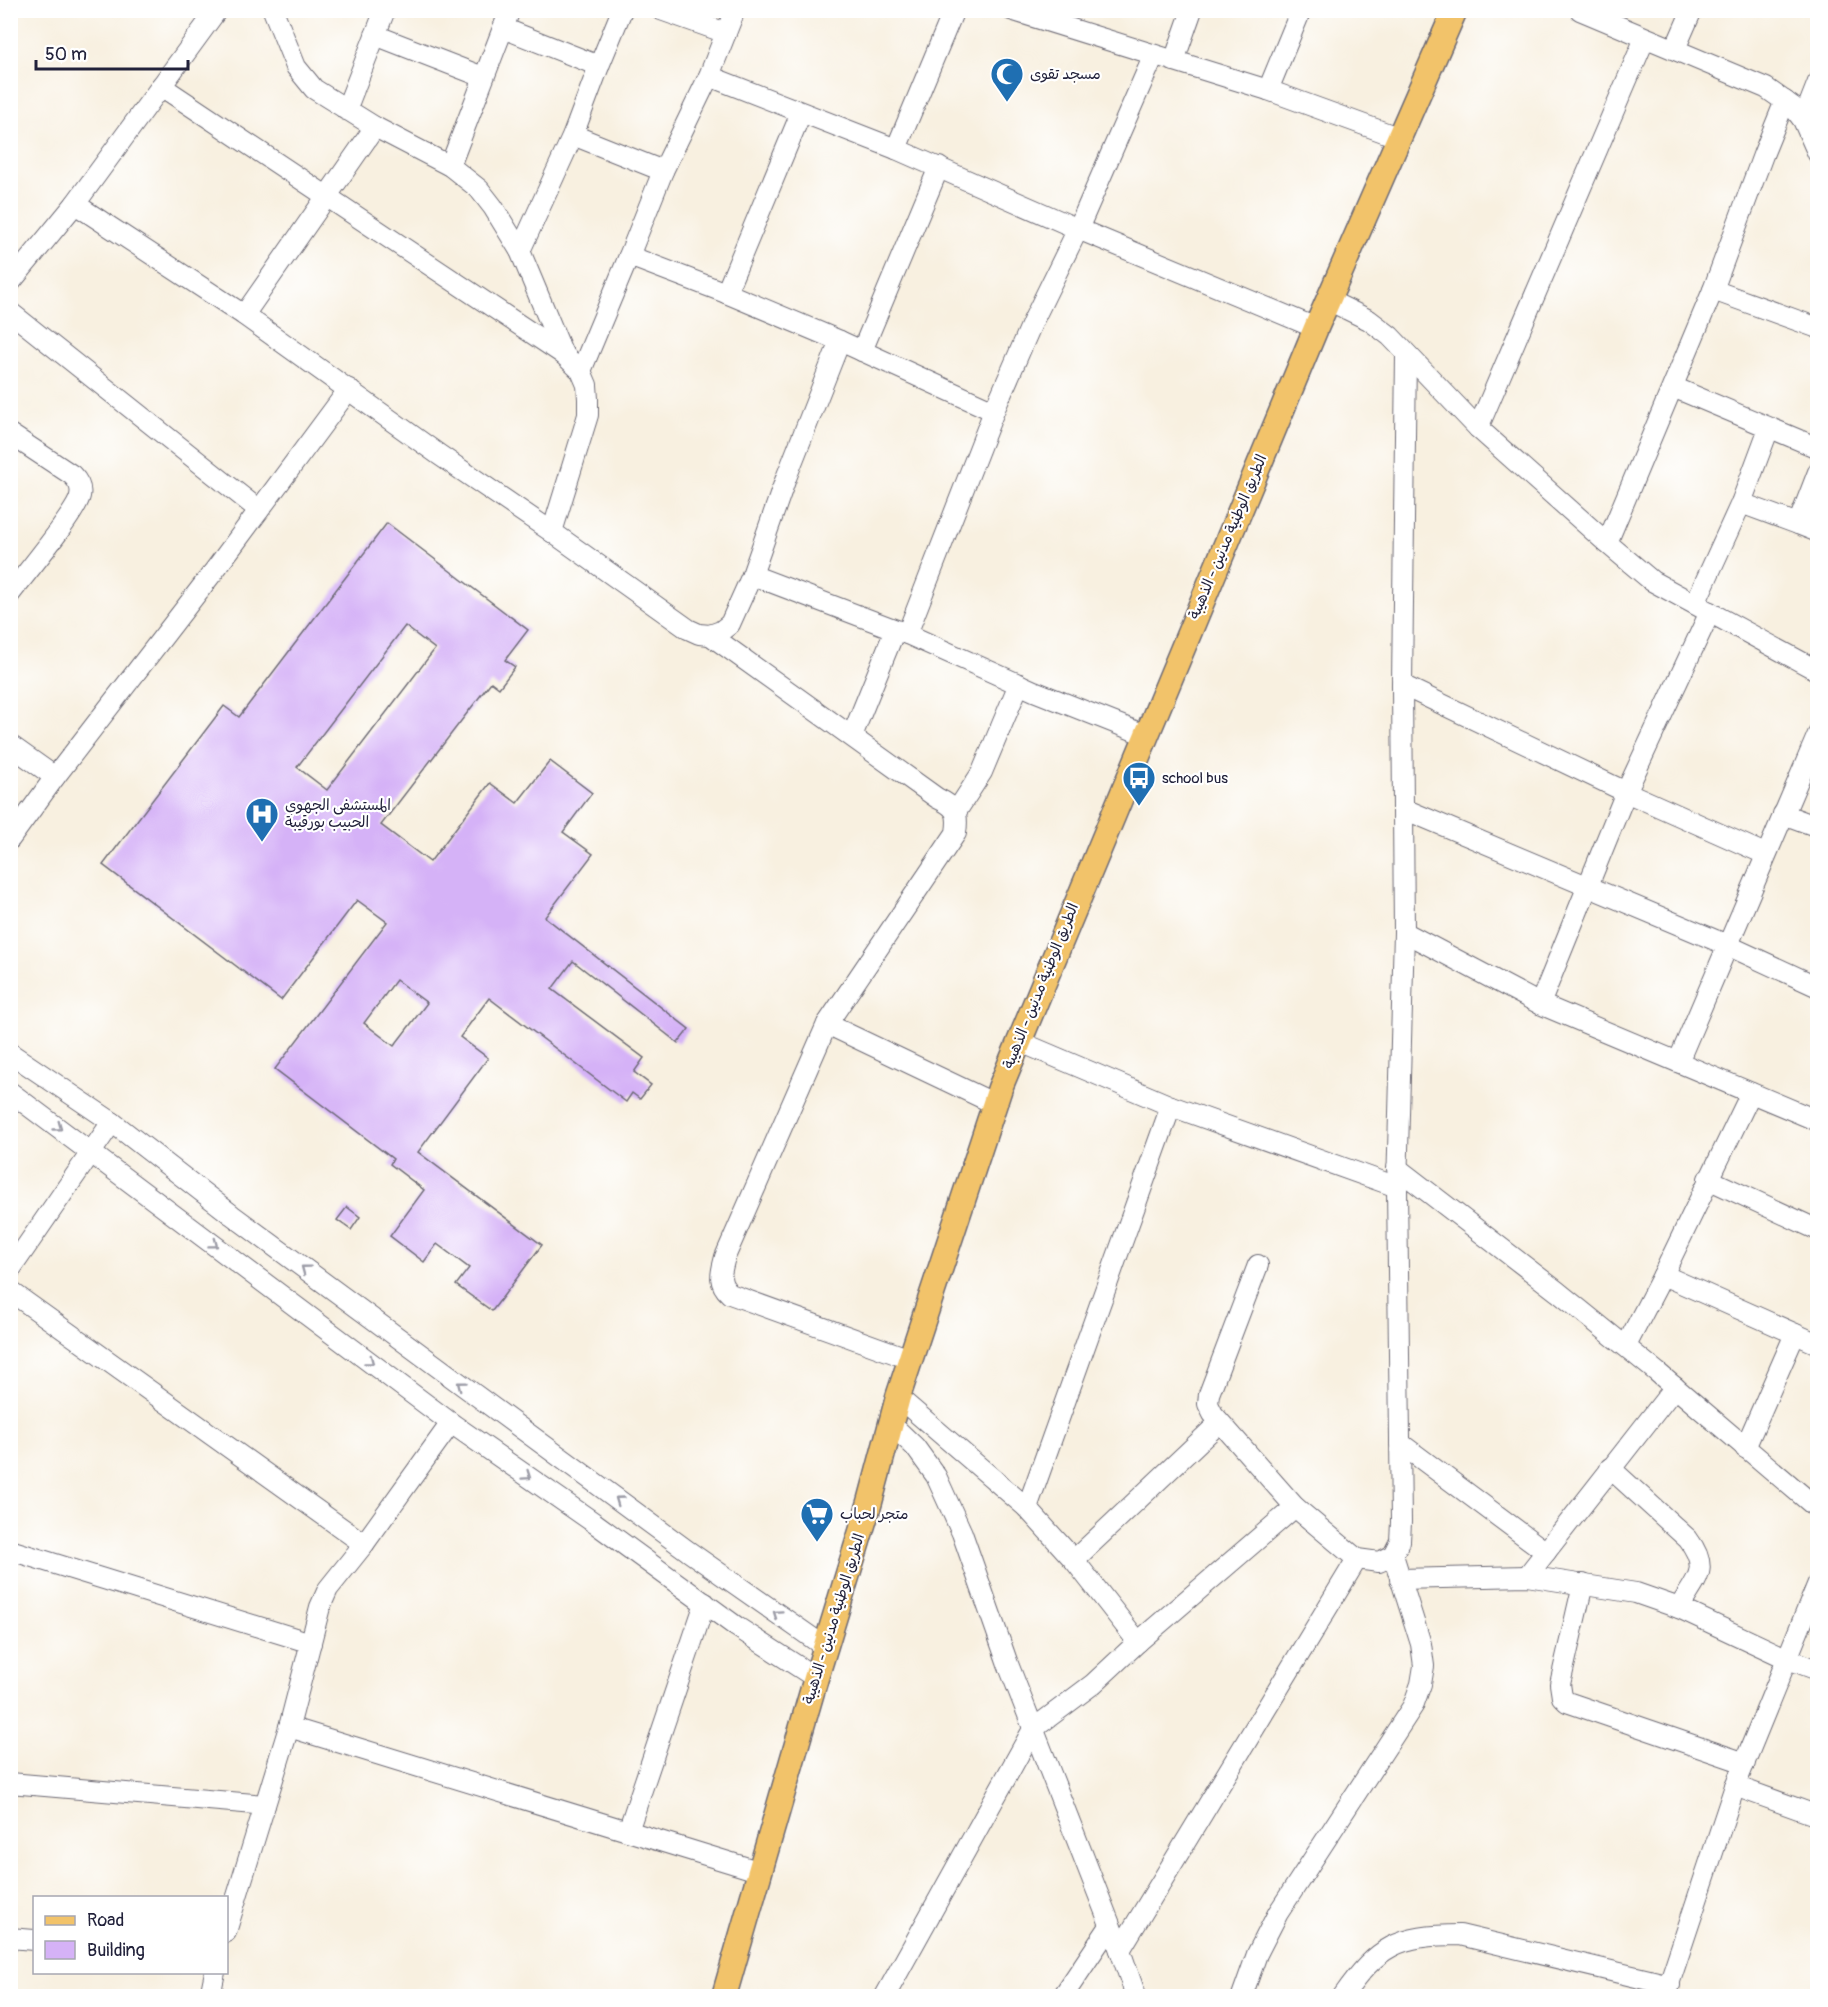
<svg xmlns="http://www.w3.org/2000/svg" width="1828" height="2007" viewBox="0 0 1828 2007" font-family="Pangolin,'Playpen Sans Arabic',sans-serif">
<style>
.building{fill:#d5b2f7;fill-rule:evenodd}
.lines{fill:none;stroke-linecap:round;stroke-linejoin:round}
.minor-casing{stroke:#6d6a75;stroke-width:22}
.major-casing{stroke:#6d6a75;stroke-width:27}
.minor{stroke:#fff;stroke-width:20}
.major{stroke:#f2c36a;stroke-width:24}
.oneway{stroke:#9c9ca7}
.labels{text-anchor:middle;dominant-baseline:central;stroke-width:4.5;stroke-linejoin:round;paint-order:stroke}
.poi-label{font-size:15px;fill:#22223b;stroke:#fff;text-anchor:start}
.street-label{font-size:15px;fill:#22223b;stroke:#fff}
</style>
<rect width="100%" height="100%" fill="#fff"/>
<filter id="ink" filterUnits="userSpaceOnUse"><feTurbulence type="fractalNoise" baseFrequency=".0167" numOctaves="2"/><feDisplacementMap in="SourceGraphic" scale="12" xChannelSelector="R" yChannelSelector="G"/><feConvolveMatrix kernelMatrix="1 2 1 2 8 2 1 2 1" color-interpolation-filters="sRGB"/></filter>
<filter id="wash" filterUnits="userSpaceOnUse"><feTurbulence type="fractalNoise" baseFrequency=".008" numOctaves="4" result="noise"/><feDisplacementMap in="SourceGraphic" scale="24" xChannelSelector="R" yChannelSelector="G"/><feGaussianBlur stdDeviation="1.35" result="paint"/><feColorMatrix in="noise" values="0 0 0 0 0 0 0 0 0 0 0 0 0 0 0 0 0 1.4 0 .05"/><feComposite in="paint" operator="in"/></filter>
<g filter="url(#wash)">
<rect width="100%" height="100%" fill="#f8f0e0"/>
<g id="blocks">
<g class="building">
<path d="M387,523L528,630L505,660L515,667L499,688L491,682L381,825L430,862L490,783L517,803L550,761L592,793L563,832L593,854L545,917L689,1029L678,1043L573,961L552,989L644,1058L634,1072L651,1085L640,1099L632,1093L626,1102L489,998L460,1037L488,1058L418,1152L542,1245L492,1311L456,1285L469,1268L437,1244L424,1262L390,1236L424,1190L390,1164L393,1159L275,1069L387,922L357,900L281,1000L103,865L224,706L239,717ZM405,626L435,649L327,790L297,767ZM396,980L427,1003L394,1046L364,1023Z"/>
<polygon points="347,1207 360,1217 351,1230 337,1220"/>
</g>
</g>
</g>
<g filter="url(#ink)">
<use href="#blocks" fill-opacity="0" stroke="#6d6a75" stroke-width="1.5"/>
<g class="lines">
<g class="minor-casing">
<g id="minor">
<polyline points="217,10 75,204 244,315 438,454 552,532"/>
<polyline points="273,10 296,67 314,89 375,127 450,166 479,189 493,207 520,251 563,354 581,371 587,385 588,399 588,415 552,532 688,629 699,634 710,635 721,631 730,624 752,575 786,478 840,341"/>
<polyline points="661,10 726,33"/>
<polyline points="735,10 709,76 896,149 1078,229 1154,55"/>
<polyline points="1011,10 1268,90 1400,138"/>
<polyline points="1580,10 1766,88 1793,107 1803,120 1818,154"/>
<polyline points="503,28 599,66 573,135 520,251"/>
<polyline points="375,35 483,77"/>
<polyline points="1675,49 1692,10"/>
<polyline points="1174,61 1192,10"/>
<polyline points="599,66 622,10"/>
<polyline points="709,76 663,171 629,256 726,293"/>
<polyline points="161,86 563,354"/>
<polyline points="1268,90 1301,10"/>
<polyline points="346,110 385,10"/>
<polyline points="801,113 726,293 840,341 994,411"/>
<polyline points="1803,120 1818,82"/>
<polyline points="573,135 663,171"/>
<polyline points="896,149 954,10"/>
<polyline points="450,166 510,10"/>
<polyline points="10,283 75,204"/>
<polyline points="1713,290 1818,328"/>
<polyline points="1328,300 1369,320 1390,336 1478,428 1607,543 1652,581 1818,671"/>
<polyline points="10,312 259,510"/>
<polyline points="244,315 375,127"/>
<polyline points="862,351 939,167"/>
<polyline points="581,371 629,256"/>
<polyline points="1673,387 1818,448"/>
<polyline points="1478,428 1645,38"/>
<path d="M10,434L72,475C78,481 82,487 80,496C77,512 23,577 10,594"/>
<polyline points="1741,503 1798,524 1818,472"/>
<polyline points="1798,524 1818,532"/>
<polyline points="1607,543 1713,290 1763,155 1785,101"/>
<polyline points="752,575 907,634"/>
<polyline points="1695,604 1741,503 1769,428"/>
<path d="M710,635L937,798C956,807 959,812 956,833L827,1024L725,1257C721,1273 717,1282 730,1294L910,1359"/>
<polyline points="1402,685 1626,792 1765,854"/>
<polyline points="1145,735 1034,691 907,634 994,411 1033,321 1078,229 1316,328"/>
<polyline points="852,736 895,630"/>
<polyline points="10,745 55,777"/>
<polyline points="1404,809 1727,945 1818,987"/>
<polyline points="956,812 982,772 1019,684"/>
<polyline points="1783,814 1818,827"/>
<polyline points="10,839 55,777 214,571 349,389"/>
<polyline points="1404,932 1540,1004 1818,1121"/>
<polyline points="1540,1004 1626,792 1710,612"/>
<polyline points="827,1024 995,1104"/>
<polyline points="1018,1041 1171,1106 1397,1187"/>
<polyline points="10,1053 112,1122 232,1215 473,1393 688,1551 825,1647"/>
<polyline points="1678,1062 1818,734"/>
<polyline points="10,1092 451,1423 596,1524 737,1627 816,1678"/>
<polyline points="1397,1168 1558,1292 1657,1372 1818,1509"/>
<polyline points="1708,1179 1818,1230"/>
<polyline points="1258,1265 1209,1394 1208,1404 1213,1414 1295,1507 1357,1559 1379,1562 1393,1555 1400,1541 1401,1522 1397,1187 1404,932 1402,685 1406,354"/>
<polyline points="10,1270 112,1122"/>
<polyline points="1663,1275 1818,1344"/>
<polyline points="10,1291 364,1544"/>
<polyline points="1626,1346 1663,1275 1751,1093"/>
<polyline points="898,1397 1027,1508 1074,1560 1138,1642"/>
<polyline points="892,1425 915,1447 936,1476 962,1533 1008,1664 1120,1950 1136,1996"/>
<polyline points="1400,1443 1546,1552"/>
<polyline points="1745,1448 1795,1334"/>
<path d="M1610,1468L1688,1539C1711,1570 1696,1579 1679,1608"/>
<polyline points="1027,1508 1171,1106"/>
<polyline points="10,1550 311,1643"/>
<polyline points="1074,1560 1219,1423"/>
<polyline points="1527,1576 1675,1387"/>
<polyline points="1400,1579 1527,1576 1636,1593 1679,1608 1788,1659 1818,1670"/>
<polyline points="1583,1584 1560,1684 1562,1697 1567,1702 1745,1763"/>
<polyline points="289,1727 761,1872"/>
<polyline points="10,1783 265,1805"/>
<polyline points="1735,1786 1818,1816"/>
<polyline points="628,1831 705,1603"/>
<polyline points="226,1932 289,1727 320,1607 328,1589 364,1544 451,1423"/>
<polyline points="10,1938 34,1940"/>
<polyline points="1120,1950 1357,1559"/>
<polyline points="210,1996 215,1972"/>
<polyline points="885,1996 1033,1729 1093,1684 1138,1642 1295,1507"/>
<polyline points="1063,1996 1110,1926"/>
<polyline points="1242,1996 1257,1954 1278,1913 1413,1706 1421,1684 1424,1666 1421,1644 1393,1555"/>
<path d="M1343,1996C1378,1946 1398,1935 1460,1935L1670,1985"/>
<polyline points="1665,1996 1735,1786 1818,1583"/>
</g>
</g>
<g class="major-casing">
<polyline id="major" points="724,1996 816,1678 870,1502 898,1397 1000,1088 1316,328 1455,10"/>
</g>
<use href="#minor" class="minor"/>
<use href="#major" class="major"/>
</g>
<defs><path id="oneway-chevron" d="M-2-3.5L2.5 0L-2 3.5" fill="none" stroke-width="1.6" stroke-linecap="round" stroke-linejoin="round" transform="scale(1.5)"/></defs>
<g class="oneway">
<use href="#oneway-chevron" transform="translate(58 1127) rotate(36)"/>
<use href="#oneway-chevron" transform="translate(214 1244) rotate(37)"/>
<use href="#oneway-chevron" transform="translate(305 1269) rotate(-143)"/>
<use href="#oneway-chevron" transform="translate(370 1361) rotate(37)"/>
<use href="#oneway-chevron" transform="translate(461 1385) rotate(-143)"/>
<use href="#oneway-chevron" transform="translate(527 1476) rotate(35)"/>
<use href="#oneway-chevron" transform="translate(619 1500) rotate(-144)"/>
<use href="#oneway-chevron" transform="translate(777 1614) rotate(-145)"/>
</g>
</g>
<defs>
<g id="mosque-pin" transform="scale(1.725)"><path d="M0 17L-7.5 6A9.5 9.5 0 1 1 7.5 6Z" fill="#1f6fb2" stroke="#fff"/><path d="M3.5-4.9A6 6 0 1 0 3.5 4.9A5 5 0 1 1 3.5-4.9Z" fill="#fff"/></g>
<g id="bus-pin" transform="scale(1.725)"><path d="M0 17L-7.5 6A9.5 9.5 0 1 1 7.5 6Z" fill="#1f6fb2" stroke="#fff"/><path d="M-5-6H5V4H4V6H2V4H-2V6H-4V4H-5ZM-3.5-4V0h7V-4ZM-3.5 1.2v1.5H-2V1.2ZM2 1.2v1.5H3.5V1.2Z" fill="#fff"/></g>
<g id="hospital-pin" transform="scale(1.725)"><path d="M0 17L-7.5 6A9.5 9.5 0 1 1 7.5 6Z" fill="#1f6fb2" stroke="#fff"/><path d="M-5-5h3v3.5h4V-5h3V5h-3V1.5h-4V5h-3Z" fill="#fff"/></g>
<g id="supermarket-pin" transform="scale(1.725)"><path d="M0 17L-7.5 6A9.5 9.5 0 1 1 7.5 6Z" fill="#1f6fb2" stroke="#fff"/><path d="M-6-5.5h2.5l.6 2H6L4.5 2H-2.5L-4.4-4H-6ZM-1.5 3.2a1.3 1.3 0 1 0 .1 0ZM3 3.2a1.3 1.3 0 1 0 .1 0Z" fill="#fff"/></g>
</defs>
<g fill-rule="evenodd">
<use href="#mosque-pin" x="1007" y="74"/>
<use href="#bus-pin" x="1139" y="778"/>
<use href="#hospital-pin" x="262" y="814"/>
<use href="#supermarket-pin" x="817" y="1514"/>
</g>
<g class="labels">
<g class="poi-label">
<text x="1030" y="74">مسجد تقوى</text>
<text x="1162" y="778">school bus</text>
<text x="285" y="805">المستشفى الجهوي<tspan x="285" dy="17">الحبيب بورقيبة</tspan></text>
<text x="840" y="1514">متجر لحباب</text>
</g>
<g class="street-label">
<text transform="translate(1228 537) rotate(-67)">الطريق الوطنية مدنين - الذهيبة</text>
<text transform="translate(1041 986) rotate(-68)">الطريق الوطنية مدنين - الذهيبة</text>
<text transform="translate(834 1619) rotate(-73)">الطريق الوطنية مدنين - الذهيبة</text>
</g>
</g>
<rect width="1828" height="2007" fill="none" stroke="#fff" stroke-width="36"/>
<rect x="33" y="1896" width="195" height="78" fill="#ffffff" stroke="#a7a7b1" stroke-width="1.5"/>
<rect x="45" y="1916" width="30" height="9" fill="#f2c36a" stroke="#a7a7b1" stroke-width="1.5"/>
<text x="87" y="1926" font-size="18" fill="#22223b">Road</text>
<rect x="45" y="1941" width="30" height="18" fill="#d5b2f7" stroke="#a7a7b1" stroke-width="1.5"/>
<text x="87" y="1956" font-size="18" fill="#22223b">Building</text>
<path d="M36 60v9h152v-9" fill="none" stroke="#22223b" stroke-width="3"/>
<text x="45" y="60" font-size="18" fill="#22223b" stroke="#ffffff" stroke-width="4.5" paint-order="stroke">50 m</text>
</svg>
